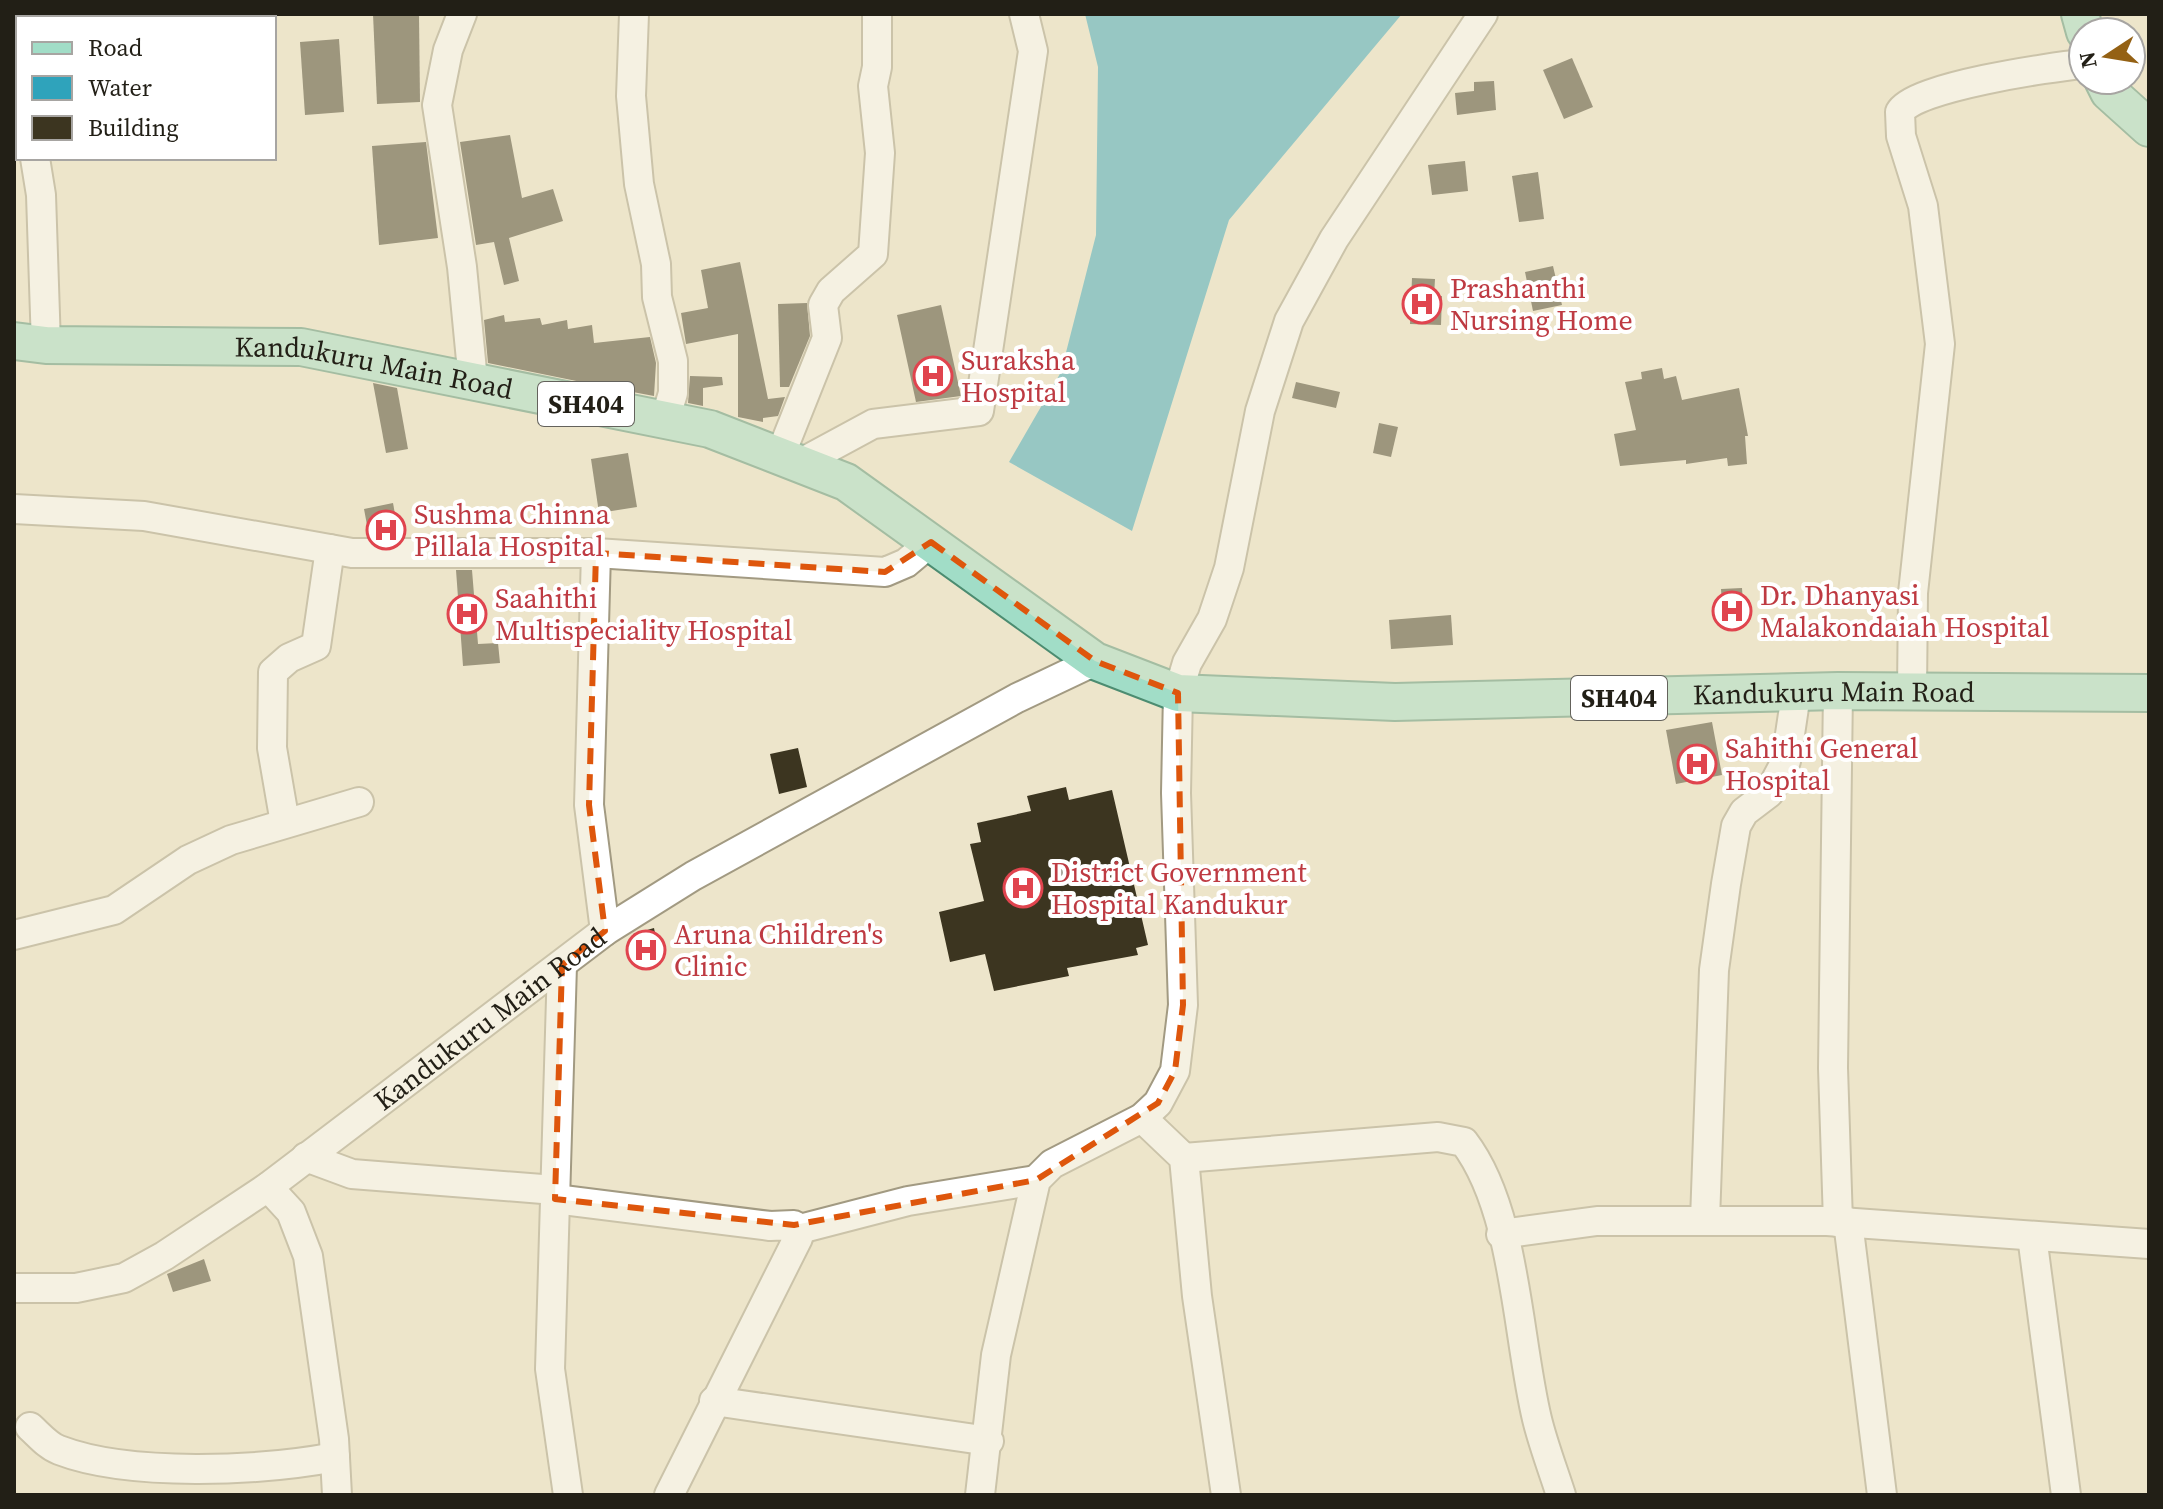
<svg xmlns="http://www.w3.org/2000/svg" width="2163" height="1509" viewBox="0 0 2163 1509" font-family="'Source Serif 4',serif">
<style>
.water{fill:#2fa3bb}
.building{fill:#3c3520}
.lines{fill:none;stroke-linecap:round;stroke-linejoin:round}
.minor-casing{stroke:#a29a82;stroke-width:32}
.major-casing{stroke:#4c8c71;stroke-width:40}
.minor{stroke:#fff;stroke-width:28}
.major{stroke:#a1ddc7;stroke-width:36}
.marked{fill:none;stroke:#de560c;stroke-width:6;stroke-dasharray:16 10;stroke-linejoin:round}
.labels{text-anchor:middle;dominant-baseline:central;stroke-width:8;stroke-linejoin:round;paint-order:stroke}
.shield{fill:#fff;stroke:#64625c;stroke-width:2}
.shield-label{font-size:26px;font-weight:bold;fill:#221f16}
.health-label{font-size:28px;fill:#be3a42;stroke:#fff;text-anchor:start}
.street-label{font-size:28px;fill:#221f16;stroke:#fff}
</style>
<rect width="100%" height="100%" fill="#ede5cb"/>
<polygon class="water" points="1085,14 1402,14 1229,220 1132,531 1009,462 1061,372 1096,235 1098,67"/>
<g class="building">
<polygon points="373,14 419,14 420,102 377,104"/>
<polygon points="339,39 344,112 305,115 300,42"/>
<polygon points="1572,58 1593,107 1564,119 1543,70"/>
<polygon points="1494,81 1496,110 1457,115 1455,93 1474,91 1474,82"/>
<polygon points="510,135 522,198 553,189 563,221 509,238 519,281 504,285 494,242 476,245 460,142"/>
<polygon points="426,142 438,238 379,245 372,146"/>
<polygon points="1465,161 1468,191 1432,195 1428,165"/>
<polygon points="1538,172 1544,219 1519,222 1512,176"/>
<polygon points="740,262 768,399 785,397 778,416 763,418 763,422 738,417 738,334 686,344 681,313 708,308 701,270"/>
<polygon points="1553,266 1562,305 1533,311 1525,272"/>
<polygon points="1412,278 1435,279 1434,296 1442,296 1441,325 1410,324"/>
<polygon points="807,303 810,336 789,387 780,387 778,304"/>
<polygon points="941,305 961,396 916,402 897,315"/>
<polygon points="504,315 505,322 540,318 542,325 567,320 568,329 592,325 594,343 650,337 656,363 654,396 606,387 605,382 591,384 488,363 484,320"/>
<polygon points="1662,368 1664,379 1676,376 1682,400 1739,388 1748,436 1745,436 1747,464 1728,466 1727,458 1686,464 1686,460 1620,466 1614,434 1636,430 1625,382 1642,379 1641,372"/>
<polygon points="690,376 722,377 723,385 703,388 703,406 688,403"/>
<polygon points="1296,382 1340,392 1336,408 1292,398"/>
<polygon points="373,383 397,388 408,449 386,453"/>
<polygon points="1379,423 1398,427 1391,457 1373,453"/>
<polygon points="628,453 637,507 599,513 591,459"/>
<polygon points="393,503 399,536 369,536 364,509"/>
<polygon points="456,570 472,570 478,644 498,643 500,663 463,666"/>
<polygon points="1742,588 1744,623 1723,624 1721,589"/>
<polygon points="1451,615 1453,645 1391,649 1389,620"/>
<polygon points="1712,722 1722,775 1676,784 1666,730"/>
<polygon points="798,748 807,787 779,794 770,754"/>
<polygon points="1066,787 1069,800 1112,790 1148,945 1136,948 1138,955 1067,968 1069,976 994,991 985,954 950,962 939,912 984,901 970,844 981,842 977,823 1031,811 1027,796"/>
<polygon points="654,928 660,958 638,963 633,934"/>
<polygon points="204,1259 211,1281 173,1292 167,1274"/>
</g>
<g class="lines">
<g class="minor-casing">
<g id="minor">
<polyline points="462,14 448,50 437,105 462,267 473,381"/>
<polyline points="634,14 631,96 639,184 656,264 657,297 673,361 673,393 665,420"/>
<polyline points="187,18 190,14"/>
<polyline points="14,58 18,61"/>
<polyline points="35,158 41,195 46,345"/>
<polyline points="780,456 827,338 823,305 831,291 873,254 880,153 873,86 877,67 877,14"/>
<polyline points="799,464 873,424 979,411 1033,51 1024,14"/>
<polyline points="14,509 144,516 352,553 596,553 885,572 906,563 931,542"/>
<polyline points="596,553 589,805 605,931"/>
<polyline points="1838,691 1833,1068 1838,1222"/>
<path d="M1912,691L1913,593L1940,344L1923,206L1901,136L1900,112C1913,87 2051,67 2083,64"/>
<polyline points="285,823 272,748 273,672 289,658 316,646 330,549"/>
<polyline points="14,935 114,910 188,860 231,840 359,802"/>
<polyline points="562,965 550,1369 568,1495"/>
<polyline points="1142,1118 1184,1158 1197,1296 1226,1495"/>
<polyline points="306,1157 352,1174 555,1190"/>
<path d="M1184,1158L1438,1137L1464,1142C1516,1210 1517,1336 1537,1419C1543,1444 1553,1470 1561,1495"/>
<polyline points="268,1187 291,1212 308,1256 334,1439 337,1495"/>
<polyline points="555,1199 770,1226 794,1225 798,1238 669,1495"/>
<polyline points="1705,1220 1714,970 1726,884 1736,826 1744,812 1769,793 1786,761 1796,694"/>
<polyline points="1848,1222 1882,1495"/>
<polyline points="796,1230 908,1201 1036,1180"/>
<polyline points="1501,1234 1597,1221 1827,1221 2149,1244"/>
<polyline points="2032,1236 2066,1495"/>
<path id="s1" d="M14,1288H76L124,1278L164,1256L268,1187L605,931L693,876L1017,698L1095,661"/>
<polyline points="714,1401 989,1441"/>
<path d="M30,1427C39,1435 48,1446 59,1450C129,1477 262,1471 335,1457"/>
<polyline points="980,1495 996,1355 1036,1180 1052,1164 1142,1118 1158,1103 1175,1071 1183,1005 1176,793 1178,693 1187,663 1212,619 1229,568 1260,411 1289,321 1334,239 1483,14"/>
</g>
</g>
<g class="major-casing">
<g id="major">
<polyline points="2080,14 2085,32"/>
<polyline points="2103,80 2109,92 2149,128"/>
<path id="s2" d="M14,341L46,345L301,347L710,429L846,482L1095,661L1178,693L1395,702L1838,691L2149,693"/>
</g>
</g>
<use href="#minor" class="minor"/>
<use href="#major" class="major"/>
</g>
<path d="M0 0H2163V1509H0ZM931,542L1095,661L1178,693L1183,1005L1175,1071L1158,1103L1036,1180L794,1225L555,1199L562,965L605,931L589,805L596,553L885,572Z" fill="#ede5cb" fill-opacity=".55" fill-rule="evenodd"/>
<path class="marked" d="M931,542L1095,661L1178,693L1183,1005L1175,1071L1158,1103L1036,1180L794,1225L555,1199L562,965L605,931L589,805L596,553L885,572Z"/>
<defs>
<g id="hospital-ring" transform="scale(2)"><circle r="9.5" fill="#fff" stroke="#e0444e" stroke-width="1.5"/><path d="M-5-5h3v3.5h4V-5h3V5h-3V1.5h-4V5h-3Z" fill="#e0444e"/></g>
</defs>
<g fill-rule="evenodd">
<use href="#hospital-ring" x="1422" y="304"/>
<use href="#hospital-ring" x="933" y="376"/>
<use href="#hospital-ring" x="386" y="530"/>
<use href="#hospital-ring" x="1732" y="611"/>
<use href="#hospital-ring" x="467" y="614"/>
<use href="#hospital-ring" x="1697" y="764"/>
<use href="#hospital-ring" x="1023" y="888"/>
<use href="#hospital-ring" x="646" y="950"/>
</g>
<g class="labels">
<g class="shield">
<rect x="538" y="382" width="96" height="44" rx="6"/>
<rect x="1571" y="676" width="96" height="44" rx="6"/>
</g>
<g class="shield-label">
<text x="586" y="404">SH404</text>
<text x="1619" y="698">SH404</text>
</g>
<g class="health-label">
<text x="1450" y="288">Prashanthi<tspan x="1450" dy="32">Nursing Home</tspan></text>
<text x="961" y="360">Suraksha<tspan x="961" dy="32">Hospital</tspan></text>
<text x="414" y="514">Sushma Chinna<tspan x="414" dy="32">Pillala Hospital</tspan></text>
<text x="1760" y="595">Dr. Dhanyasi<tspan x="1760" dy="32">Malakondaiah Hospital</tspan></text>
<text x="495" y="598">Saahithi<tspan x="495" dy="32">Multispeciality Hospital</tspan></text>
<text x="1725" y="748">Sahithi General<tspan x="1725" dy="32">Hospital</tspan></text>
<text x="1051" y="872">District Government<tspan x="1051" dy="32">Hospital Kandukur</tspan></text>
<text x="674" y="934">Aruna Children's<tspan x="674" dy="32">Clinic</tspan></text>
</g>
<g class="street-label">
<text stroke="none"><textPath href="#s2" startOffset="362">Kandukuru Main Road</textPath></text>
<text stroke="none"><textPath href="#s2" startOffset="1902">Kandukuru Main Road</textPath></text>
<text stroke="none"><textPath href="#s1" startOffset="560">Kandukuru Main Road</textPath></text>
</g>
</g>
<rect width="2163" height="1509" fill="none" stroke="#221f16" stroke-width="32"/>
<rect x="16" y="16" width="260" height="144" fill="#ffffff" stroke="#a7a5a2" stroke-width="2"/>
<rect x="32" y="42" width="40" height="12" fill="#a1ddc7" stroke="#a7a5a2" stroke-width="2"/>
<text x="88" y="56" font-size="24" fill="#221f16">Road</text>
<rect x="32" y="76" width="40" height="24" fill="#2fa3bb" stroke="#a7a5a2" stroke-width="2"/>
<text x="88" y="96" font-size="24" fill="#221f16">Water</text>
<rect x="32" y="116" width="40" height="24" fill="#3c3520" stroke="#a7a5a2" stroke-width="2"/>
<text x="88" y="136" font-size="24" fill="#221f16">Building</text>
<g transform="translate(2107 56) rotate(258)"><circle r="38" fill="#ffffff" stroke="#a7a5a2" stroke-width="2"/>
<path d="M0-6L14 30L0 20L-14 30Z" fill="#946114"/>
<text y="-12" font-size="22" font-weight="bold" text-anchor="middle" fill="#221f16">N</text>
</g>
</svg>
